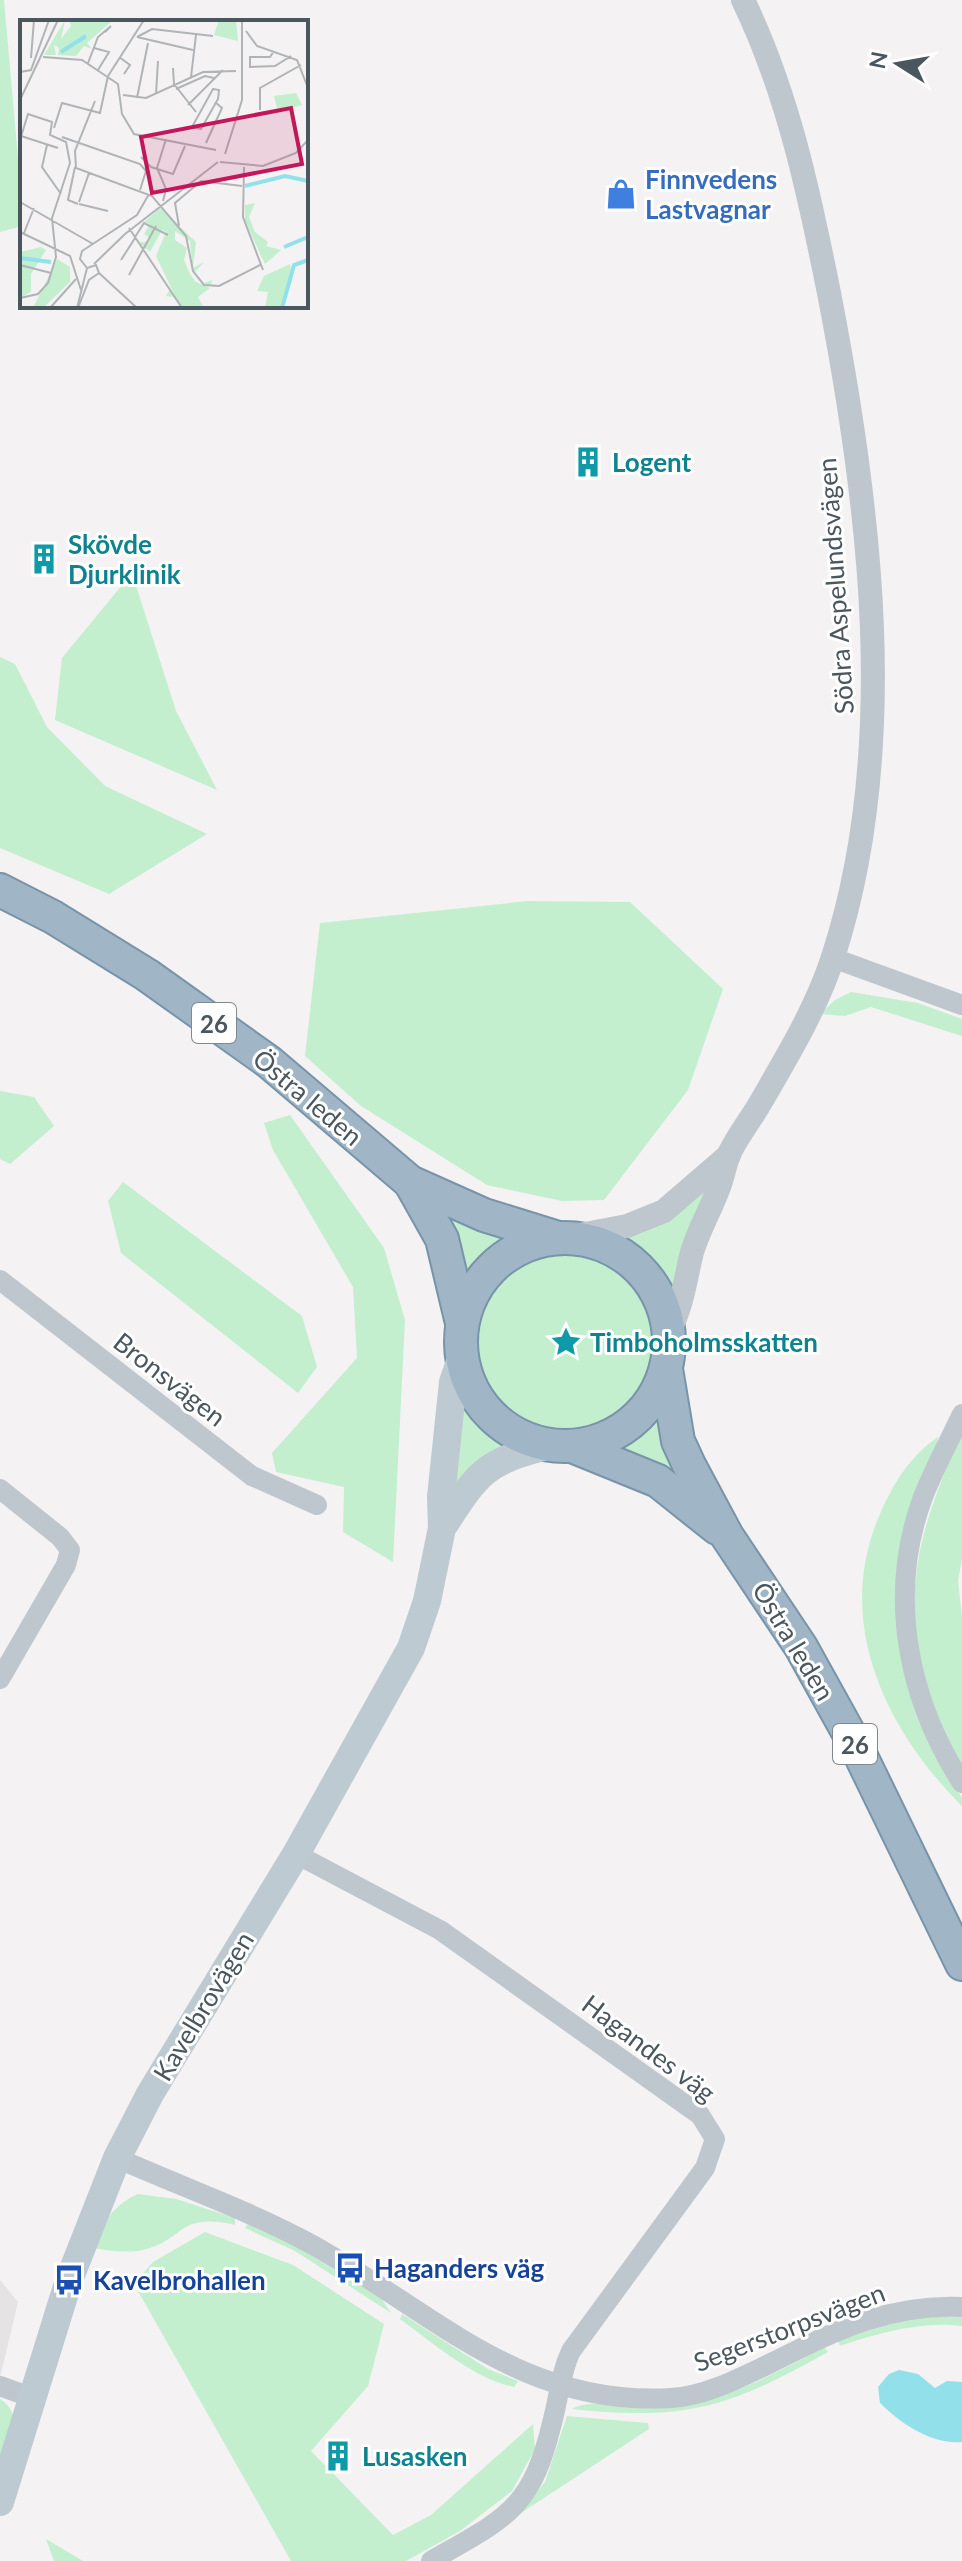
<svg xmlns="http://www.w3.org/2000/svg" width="962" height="2561" viewBox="0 0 962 2561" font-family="Lato,sans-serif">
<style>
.education{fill:#e5e3e4}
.green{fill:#c3efcf}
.water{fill:#92e1ea}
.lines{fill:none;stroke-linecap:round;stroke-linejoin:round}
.trunk-casing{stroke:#7794aa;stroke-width:36}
.minor{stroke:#bec7cd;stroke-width:20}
.tertiary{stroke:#bec7cd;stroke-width:24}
.secondary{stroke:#becad2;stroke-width:28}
.trunk{stroke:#a0b6c6;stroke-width:32}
.labels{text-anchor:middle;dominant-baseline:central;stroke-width:6;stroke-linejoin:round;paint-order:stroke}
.shield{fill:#fff;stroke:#80898f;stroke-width:2}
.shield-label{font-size:24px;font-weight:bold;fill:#4a575f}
.shop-label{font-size:26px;font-weight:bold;fill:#366cbe;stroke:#fff;text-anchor:start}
.culture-label{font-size:26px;font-weight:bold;fill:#0d838f;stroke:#fff;text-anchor:start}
.street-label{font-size:26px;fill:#4a575f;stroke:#fff}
.transit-label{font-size:26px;font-weight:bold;fill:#164399;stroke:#fff;text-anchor:start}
.inset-river{fill:none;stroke:#92e1ea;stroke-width:4}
.inset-road{fill:none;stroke:#b0b4b7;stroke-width:2}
.view{fill:#c2185b;fill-opacity:0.15;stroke:#c2185b;stroke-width:4}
.inset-edge{fill:none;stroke:#4a575f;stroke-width:4}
</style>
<rect width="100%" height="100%" fill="#f4f2f2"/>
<polygon class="education" points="0,2280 18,2302 0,2378"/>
<g class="green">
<polygon points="0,0 4,0 22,203 22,226 0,232"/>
<polygon points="132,573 176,711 217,790 55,720 62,658"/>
<polygon points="0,657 15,664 47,727 105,786 207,834 109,894 0,848"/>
<polygon points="528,901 630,902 723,989 688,1090 604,1200 562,1201 487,1185 361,1106 305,1056 320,923"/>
<polygon points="851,992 918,1003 962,1019 962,1036 871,1007 845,1016 820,1014 835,1000"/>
<polygon points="0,1091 34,1097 54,1126 10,1164 0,1159"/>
<polygon points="290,1115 384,1248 405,1320 393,1562 343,1532 344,1487 276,1472 272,1453 357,1358 353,1287 273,1150 264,1123"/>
<polygon points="123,1182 302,1316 317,1367 298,1393 121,1253 108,1201"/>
<path d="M709,1184L673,1308L645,1265L611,1239C658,1231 674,1216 709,1184Z"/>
<path d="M435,1203L527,1235C497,1251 479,1268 462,1298Z"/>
<circle cx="565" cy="1341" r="95"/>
<polygon points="459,1382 495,1428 516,1441 450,1500"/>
<polygon points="663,1393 692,1492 596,1451 629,1433"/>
<path d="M962,1432V1559L958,1581L962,1617V1770C948,1749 941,1726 933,1703C896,1599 919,1529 962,1432Z"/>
<path d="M938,1437L897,1616L900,1654L916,1715L934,1755L962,1798V1806C885,1729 833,1621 880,1514C893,1484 910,1456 938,1437Z"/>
<path d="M138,2194L176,2199L235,2218V2225C176,2212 186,2240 143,2250C126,2253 109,2251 93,2248C102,2224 114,2204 138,2194Z"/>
<polygon points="248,2223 281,2237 381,2298 391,2313 295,2251 245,2228"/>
<polygon points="205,2232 293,2265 384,2324 368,2386 311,2451 393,2535 431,2515 533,2424 535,2449 512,2491 460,2531 406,2561 291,2561 134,2284 153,2262"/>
<path d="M402,2314L488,2369L518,2381L514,2387C474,2379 433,2343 400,2319Z"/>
<path d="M916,2317H962V2326C921,2321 879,2333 840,2346L838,2339L873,2325Z"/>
<path d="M824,2347L828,2352C728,2408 686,2421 572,2409C594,2396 646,2410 675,2406C729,2400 777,2372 824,2347Z"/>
<path d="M0,2399C27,2415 7,2448 0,2472Z"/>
<polygon points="567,2416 648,2423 649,2429 518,2515 545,2482"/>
<polygon points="46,2539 83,2561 54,2561"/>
</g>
<path class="water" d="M899,2370L918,2374L935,2388L947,2381L962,2382V2442C932,2445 900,2423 880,2403L878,2387L889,2374Z"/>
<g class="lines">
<g class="trunk-casing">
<g id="trunk">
<polyline points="0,890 53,917 147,975 269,1062 410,1182 484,1215 555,1237"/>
<polyline points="410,1182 442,1239 462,1323"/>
<circle cx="565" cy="1342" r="104"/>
<polyline points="666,1369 678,1441 689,1465 727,1536 801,1647 857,1748 962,1964"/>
<polyline points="572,1446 658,1481 717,1528"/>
</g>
</g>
<g class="minor">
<polyline points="833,958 962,1005"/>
<polyline points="0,1280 252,1476 317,1505"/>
<path d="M962,1414C949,1441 934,1469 923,1497C887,1594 907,1698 962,1783"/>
<polyline points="0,1489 60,1537 70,1550 66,1565 0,1679"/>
<path d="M296,1854L440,1930L700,2115L715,2139L705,2168L571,2351C560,2374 559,2398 552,2423C531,2511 505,2518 431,2561"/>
<path d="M117,2158C182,2187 248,2210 311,2244C432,2311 520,2407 671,2398C706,2396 742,2377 773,2362C837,2330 888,2304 962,2307"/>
<polyline points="0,2386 33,2398"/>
</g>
<g class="tertiary">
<polyline points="570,1237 627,1226 664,1211 729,1155"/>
<path d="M669,1331C683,1305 685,1280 692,1252C699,1229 711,1209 719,1187C723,1177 725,1164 729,1154C738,1135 752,1118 762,1100C788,1055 817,1007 833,957C901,748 870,504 829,293C809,193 788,93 743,0"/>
</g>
<g class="secondary">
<path d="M442,1528C479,1472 483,1462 551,1445"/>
<polyline points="0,2502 69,2280 117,2158 150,2094 296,1854 411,1648 427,1601 442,1528 441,1497 453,1382 461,1359"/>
</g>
<use href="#trunk" class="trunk"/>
</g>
<defs>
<g id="shop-bare" transform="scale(2.4)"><path d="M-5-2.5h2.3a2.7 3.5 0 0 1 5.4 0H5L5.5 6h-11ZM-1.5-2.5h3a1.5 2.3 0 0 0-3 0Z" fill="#3f7fe0" stroke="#fff" stroke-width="2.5" paint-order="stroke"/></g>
<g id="building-bare" transform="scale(2.4)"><path d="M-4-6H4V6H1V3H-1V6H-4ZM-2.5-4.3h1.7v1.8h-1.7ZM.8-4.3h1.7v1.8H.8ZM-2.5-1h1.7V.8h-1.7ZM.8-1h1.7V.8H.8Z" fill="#0f9aa8" stroke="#fff" stroke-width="2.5" paint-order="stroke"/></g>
<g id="sight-bare" transform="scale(2.4)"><path d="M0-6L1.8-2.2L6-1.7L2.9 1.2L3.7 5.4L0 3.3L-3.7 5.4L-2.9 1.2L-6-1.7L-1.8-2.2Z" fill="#0f9aa8" stroke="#fff" stroke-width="2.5" paint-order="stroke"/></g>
<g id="bus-bare" transform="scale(2.4)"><path d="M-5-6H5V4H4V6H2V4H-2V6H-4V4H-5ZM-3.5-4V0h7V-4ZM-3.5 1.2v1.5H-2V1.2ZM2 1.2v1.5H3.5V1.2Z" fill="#1a4fb4" stroke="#fff" stroke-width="2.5" paint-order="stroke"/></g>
</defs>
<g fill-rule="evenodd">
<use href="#shop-bare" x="621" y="194"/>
<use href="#building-bare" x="588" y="462"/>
<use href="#building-bare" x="44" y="559"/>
<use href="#sight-bare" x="566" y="1342"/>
<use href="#bus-bare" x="350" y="2268"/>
<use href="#bus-bare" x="69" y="2280"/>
<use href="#building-bare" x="338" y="2456"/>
</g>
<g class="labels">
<g class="shield">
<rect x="192" y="1003" width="44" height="40" rx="6"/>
<rect x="833" y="1724" width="44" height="40" rx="6"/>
</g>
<g class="shield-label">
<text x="214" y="1023">26</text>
<text x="855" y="1744">26</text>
</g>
<g class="shop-label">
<text x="645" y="179">Finnvedens<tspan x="645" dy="30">Lastvagnar</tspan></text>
</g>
<g class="culture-label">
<text x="612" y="462">Logent</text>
<text x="68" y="544">Skövde<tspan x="68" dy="30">Djurklinik</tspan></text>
<text x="590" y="1342">Timboholmsskatten</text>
<text x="362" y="2456">Lusasken</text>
</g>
<g class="street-label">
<text transform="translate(835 586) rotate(-94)">Södra Aspelundsvägen</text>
<text transform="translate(308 1097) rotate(40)">Östra leden</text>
<text transform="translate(170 1379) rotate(38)">Bronsvägen</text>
<text transform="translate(794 1641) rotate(59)">Östra leden</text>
<text transform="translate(203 2006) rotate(-59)">Kavelbrovägen</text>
<text transform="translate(649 2048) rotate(37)">Hagandes väg</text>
<text transform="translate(789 2327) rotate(-21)">Segerstorpsvägen</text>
</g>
<g class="transit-label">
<text x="374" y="2268">Haganders väg</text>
<text x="93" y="2280">Kavelbrohallen</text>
</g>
</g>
<g transform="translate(20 20)">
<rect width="288" height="288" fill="#f4f2f2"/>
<path d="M45,0L41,19L51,6L49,0H93L67,23L72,29L64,26L56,36L38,35L39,28L34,25L36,35H24ZM199,0H216L218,21L194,15ZM276,73L282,85L258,92L254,76ZM235,183L229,197L235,212L248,222L246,226L261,230L245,244L225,201V185ZM140,188L176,222L173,248L184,242L175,252L184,263L192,260L191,266L182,263L176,256L172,245L170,221L155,211V220L167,228L164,240L170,254L176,262L190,268L178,277L184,288H163L155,277L146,276L150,269L154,274L136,236L146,212L142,210L130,232L118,222H127L130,218L124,214L130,204L124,202ZM21,227L26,230L11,254V272L0,278V232ZM37,239L50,247V262L23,288H13ZM270,244L272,259L260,288H245L248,272L237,271L244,256Z" fill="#c3efcf"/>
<path class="inset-river" d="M41,32L66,16M225,166L265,156L288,161M264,227L288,217M0,238L31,242M262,288L274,245L288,240"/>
<path class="inset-road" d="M226,11L237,26L277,40L288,68M117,17L132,9L193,16M117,17L173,30M74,28L89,32L78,50M254,31L250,37H230V47L255,46L271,36M23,37L62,40L98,64L102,94L114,114L196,130M99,37L110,45L104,54M11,38L14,0M68,43L78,17L91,6L85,12M153,48L154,64L176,92M0,52L11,50L29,0M88,56L124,0M171,57L176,15M156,69L185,56L194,58M193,69L199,70L198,79L181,109L172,107ZM136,74L138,41M103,75L126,78L183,52L216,51M117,78L128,23M0,80L38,0M75,81L55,131L56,148L132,176L166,216L173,251L184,265L199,266L240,245M168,85L203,50M240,90V68L281,45M34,108L42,83L80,93L88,56M1,116L38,128M42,117L120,144L126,151L120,170M0,120L8,94L32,102L30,115L46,122L50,143L32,198L36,237L28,263L18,274L0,278M186,123L202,88L195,82M27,125L22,147L41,174M205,134L222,80V0M121,137L131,147L153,154L165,126M200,142L243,146L276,133L288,120M55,147L48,180L58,184M224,147L223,197L243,250M143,181L146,169L137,148L146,119M0,182L73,224M59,182L69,153M59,184L88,191M159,206L155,183L181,161L222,166M109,208L162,288M0,212L50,236L61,270M4,213L14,188M115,217L124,203L148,215M101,240L115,218M74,244L105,214L198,142M0,245L31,253M67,248L60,239L62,231L117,195L129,174M79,253L117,288M109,255L136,206M30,288L56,259M57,288L67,248L76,245L79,253L69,260L58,288"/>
<path class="view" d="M271,88L282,144L132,173L121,117Z"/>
<rect width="288" height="288" class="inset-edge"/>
</g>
<g transform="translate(898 64) rotate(281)" stroke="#ffffff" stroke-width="6" paint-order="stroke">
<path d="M0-6L14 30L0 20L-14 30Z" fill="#4a575f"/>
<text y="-12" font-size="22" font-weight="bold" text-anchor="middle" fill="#4a575f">N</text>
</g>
</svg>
